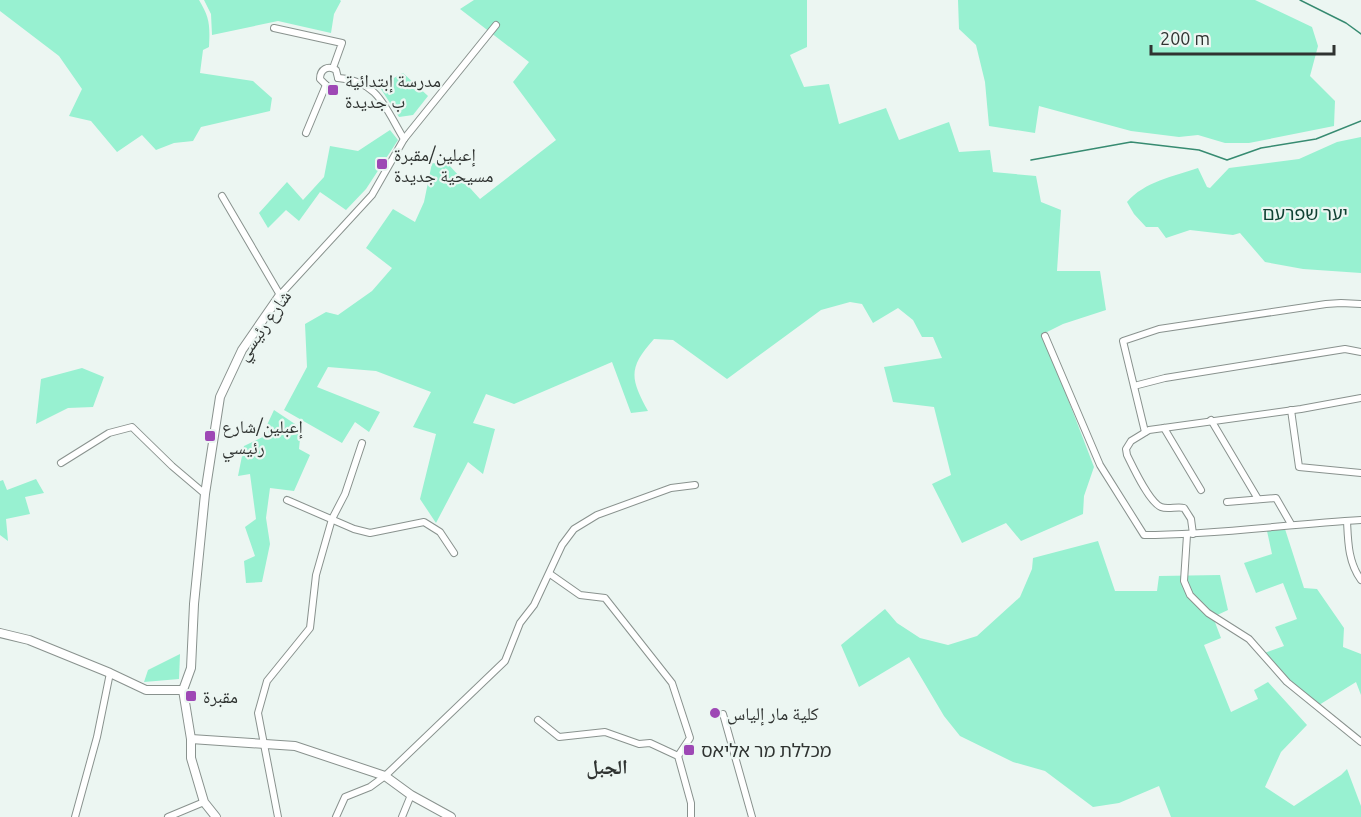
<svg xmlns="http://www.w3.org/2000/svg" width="1361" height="817" viewBox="0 0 1361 817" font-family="Ubuntu,'Noto Naskh Arabic','Noto Sans Hebrew',sans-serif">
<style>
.green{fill:#98f1d1}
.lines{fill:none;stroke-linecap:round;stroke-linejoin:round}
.stream{stroke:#378b71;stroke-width:1.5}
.street-casing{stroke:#89928e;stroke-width:8}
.secondary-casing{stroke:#89928e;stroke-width:10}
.street{stroke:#fff;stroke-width:6}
.secondary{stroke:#fff;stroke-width:8}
.poi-dot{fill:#9e48b5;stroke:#ecf6f2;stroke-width:2}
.labels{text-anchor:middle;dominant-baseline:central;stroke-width:4.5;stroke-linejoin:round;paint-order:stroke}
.poi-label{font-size:18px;fill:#2f3331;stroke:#ecf6f2;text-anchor:start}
.park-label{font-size:18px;fill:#104233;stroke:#ecf6f2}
.street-label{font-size:18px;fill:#2f3331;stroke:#ecf6f2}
.neighbourhood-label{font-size:20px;font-weight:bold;fill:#2f3331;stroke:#ecf6f2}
</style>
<rect width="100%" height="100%" fill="#ecf6f2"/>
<g class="green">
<path d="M0,0H199C210,18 210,26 209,47L203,50L200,73L253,81L272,98L270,111L201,127L193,141L174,143L156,150L142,135L117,152L91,121L69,116L82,89L59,56L0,11Z"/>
<polygon points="204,0 340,0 341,1 334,14 331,33 278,21 212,35 211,14"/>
<path d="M474,0H807V47L790,55L804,87L829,84L839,124L886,108L899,140L949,122L959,152L990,150L993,172L1036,176L1041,202L1061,210L1057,271H1100L1106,310L1063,324L1043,334L1094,467L1084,496L1083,514L1021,541L1006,523L962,543L932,484L951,475L934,407L893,402L884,367L942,358L933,337H922L913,320L898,308L873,323L862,304L850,302L821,310L727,379L673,340L654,339C628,368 630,378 648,411L631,413L612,362L514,404L486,394L473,423L495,429L483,474L468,462L436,523L420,499L436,434L413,427L431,392L376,371L328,367L317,387L380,412L369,432L355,422L342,443L284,410L307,367L305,324L326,312L338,315L372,291L392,268L366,248L393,209L415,222L424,202L432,163L449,165L480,199L556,140L513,82L529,62L460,9Z"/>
<polygon points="958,0 1255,0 1312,27 1318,46 1310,76 1335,101 1334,126 1249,143 1225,143 1198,135 1179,137 1131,131 1039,106 1035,133 989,126 985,82 976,45 959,29"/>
<polygon points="403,73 428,96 413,115 399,117 379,86"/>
<polygon points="390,130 398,140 366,189 346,210 320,192 299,221 286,210 268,228 259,213 287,182 303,200 324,177 330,146 358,151"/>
<path d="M1361,137V273L1303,269L1265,262L1240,233L1233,235L1190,230L1166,238L1158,227H1146L1134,214L1127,202C1144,182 1174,176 1198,168L1207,187L1210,188L1229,168L1299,159L1337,142Z"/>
<polygon points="82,368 104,377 93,407 68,408 36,424 41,379"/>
<polygon points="274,410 301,428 299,449 310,455 294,491 270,488 266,518 270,544 262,582 246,583 244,561 255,556 245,527 256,519 250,474 238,476 244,446 269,434 267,425"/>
<polygon points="36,479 44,493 25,497 30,514 6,519 8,541 0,535 0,481 3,480 7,490"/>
<polygon points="1285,529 1304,588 1317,589 1344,628 1343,647 1361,654 1361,695 1356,682 1319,705 1309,699 1262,654 1284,646 1275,627 1297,619 1283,583 1256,593 1244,563 1272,554 1267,531"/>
<polygon points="1098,541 1115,591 1157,591 1159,576 1220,575 1228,610 1213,617 1221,638 1204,645 1231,712 1258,699 1254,690 1268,682 1307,725 1281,752 1265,787 1294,806 1341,775 1347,769 1361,806 1361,817 1171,817 1159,786 1119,803 1093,807 1045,771 1013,762 960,736 944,716 909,657 859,687 841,645 885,609 897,623 920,638 948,645 977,636 1020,597 1032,569 1033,558"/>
<polygon points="180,654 179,679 144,682 148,670"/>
</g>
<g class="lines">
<g class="stream">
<polyline points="1300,0 1346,23 1361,34"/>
<polyline points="1031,160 1131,142 1199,150 1227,160 1261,148 1316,139 1361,121"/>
</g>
<g class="street-casing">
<g id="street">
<polyline points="274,28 342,43 333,68"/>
<path d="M338,78C379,81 385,108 404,139"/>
<path d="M326,85L320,79C320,69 328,65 336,70L338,78"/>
<polyline points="306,133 326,85"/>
<polyline points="222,196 280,295 372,195 404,139 496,25"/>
<path d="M1045,336L1100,465L1144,535C1216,535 1288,524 1361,520"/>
<polyline points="1134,386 1165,378 1345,349 1361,352"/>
<polyline points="1291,410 1299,467 1361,473"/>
<polyline points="1211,420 1258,499"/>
<polyline points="1164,428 1201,490"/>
<polyline points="1145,432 1123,341 1159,329 1326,304 1341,303 1361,304"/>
<polyline points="61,463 109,433 132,427 172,466 205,494"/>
<polyline points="287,500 354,529 370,533 424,522 440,532 454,553"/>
<polyline points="1227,502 1276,498 1291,524"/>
<path d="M1347,521C1348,541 1348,562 1361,580"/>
<path d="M1193,534L1191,519L1184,508C1177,506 1168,510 1161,507C1149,502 1133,467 1127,455L1126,449L1131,441L1149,430L1301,409L1361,398"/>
<polyline points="1187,535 1184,581 1190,595 1208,613 1249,639 1287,682 1361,742"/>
<polyline points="550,574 580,595 605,598 672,683 690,738 678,756"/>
<polyline points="723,714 752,817"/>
<polyline points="538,720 559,737 605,732 639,744 650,743 678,756 691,803 691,817"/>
<polyline points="75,817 97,737 110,673"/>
<polyline points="168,817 204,802"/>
<polyline points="278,817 258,713 267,681 310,628 316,575 332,519 345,494 362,443"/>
<polyline points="336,817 345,797 370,787 385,776 505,661 520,623 534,605 562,545 574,529 597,515 671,488 695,485"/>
<polyline points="402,817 411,795"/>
</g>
</g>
<g class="secondary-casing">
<g id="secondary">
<polyline points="0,633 29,640 110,673 146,690 183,690"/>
<polyline points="191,739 295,746 385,776 411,795 451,817"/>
<polyline points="216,817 204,802 191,758 191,739 183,690 191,668 194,604 205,494 220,397 242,350 280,295"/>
</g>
</g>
<use href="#street" class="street"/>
<use href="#secondary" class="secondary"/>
</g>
<g class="poi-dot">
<rect x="327" y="84" width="12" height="12" rx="3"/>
<rect x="376" y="158" width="12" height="12" rx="3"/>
<rect x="204" y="430" width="12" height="12" rx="3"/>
<rect x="185" y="690" width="12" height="12" rx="3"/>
<circle cx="715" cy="713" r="6"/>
<rect x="683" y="744" width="12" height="12" rx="3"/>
</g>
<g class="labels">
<g class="poi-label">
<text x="345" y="80">مدرسة إبتدائية<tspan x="345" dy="21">ب جديدة</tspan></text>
<text x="394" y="154">إعبلين/مقبرة<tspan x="394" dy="21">مسيحية جديدة</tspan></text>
<text x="222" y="426">إعبلين/شارع<tspan x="222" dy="21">رئيسي</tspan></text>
<text x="203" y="696">مقبرة</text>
<text x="727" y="713">كلية مار إلياس</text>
<text x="701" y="750">מכללת מר אליאס</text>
</g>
<g class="park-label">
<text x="1305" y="213">יער שפרעם</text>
</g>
<g class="street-label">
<text transform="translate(263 325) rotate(-55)">شارع رئيسي</text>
</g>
<g class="neighbourhood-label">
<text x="607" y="766">الجبل</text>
</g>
</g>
<path d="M1151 45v9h183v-9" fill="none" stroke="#2f3331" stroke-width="3"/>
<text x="1160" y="45" font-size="18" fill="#2f3331" stroke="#ecf6f2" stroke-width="4.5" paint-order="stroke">200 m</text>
</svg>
